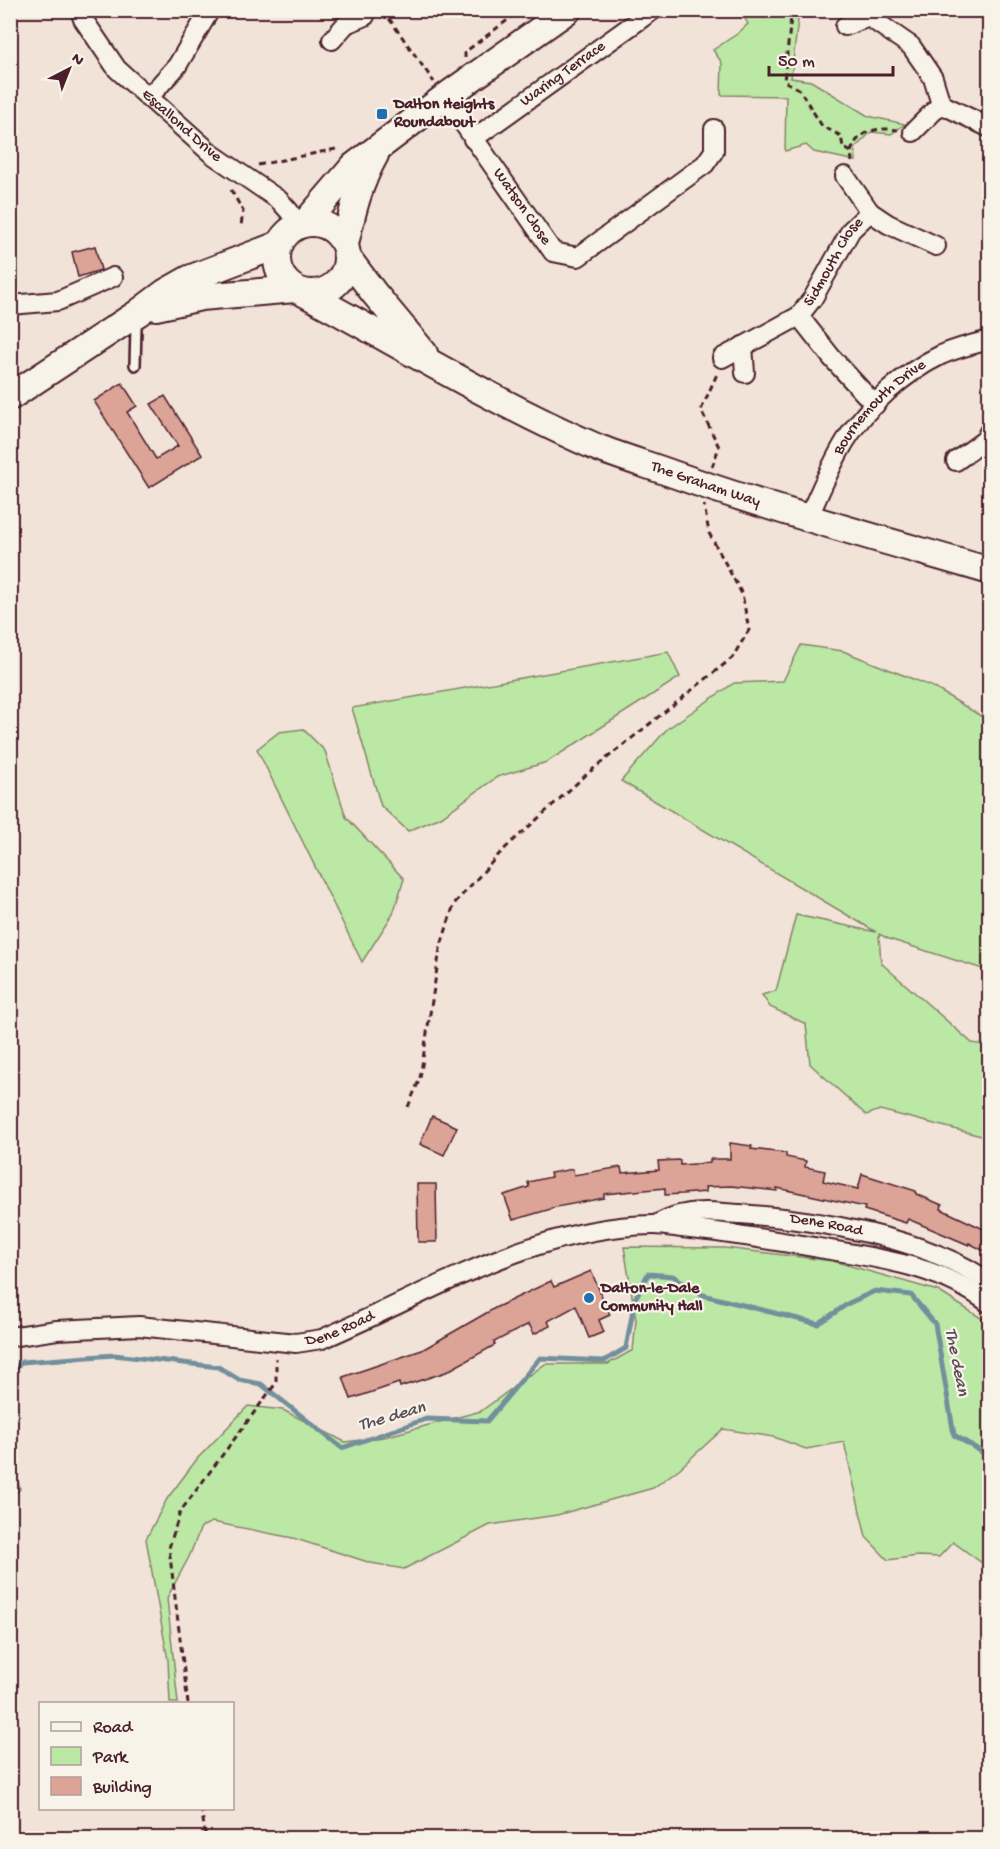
<svg xmlns="http://www.w3.org/2000/svg" width="1000" height="1849" viewBox="0 0 1000 1849" font-family="'Gochi Hand',sans-serif">
<style>
.green{fill:#bce8a5;stroke:#838468;stroke-width:1.5}
.lines{fill:none;stroke-linecap:round;stroke-linejoin:round}
.stream{stroke:#72909c;stroke-width:5}
.building{fill:#dca397;stroke:#4a1f2b;stroke-width:1.5}
.lane-casing{stroke:#4a1f2b;stroke-width:14}
.street-casing{stroke:#4a1f2b;stroke-width:22}
.secondary-casing{stroke:#4a1f2b;stroke-width:30}
.path{stroke:#4a1f2b;stroke-width:3;stroke-dasharray:6 4.5;stroke-linecap:butt}
.lane{stroke:#f7f3e8;stroke-width:9}
.street{stroke:#f7f3e8;stroke-width:18}
.secondary{stroke:#f7f3e8;stroke-width:26}
.poi-dot{fill:#1f6fb2;stroke:#f7f3e8;stroke-width:2}
.labels{text-anchor:middle;dominant-baseline:central;stroke-width:4.5;stroke-linejoin:round;paint-order:stroke}
.street-label{font-size:16px;fill:#4a1f2b;stroke:#f7f3e8}
.poi-label{font-size:16px;font-weight:bold;fill:#4a1f2b;stroke:#f7f3e8;text-anchor:start}
.water-label{font-size:18px;font-style:italic;fill:#5a4e5a;stroke:#f7f3e8}
</style>
<rect width="100%" height="100%" fill="#f2e3d8"/>
<filter id="ink" filterUnits="userSpaceOnUse"><feTurbulence type="fractalNoise" baseFrequency=".0167" numOctaves="2"/><feDisplacementMap in="SourceGraphic" scale="12" xChannelSelector="R" yChannelSelector="G"/><feConvolveMatrix kernelMatrix="1 2 1 2 8 2 1 2 1" color-interpolation-filters="sRGB"/></filter>
<g filter="url(#ink)">
<g class="green">
<polygon points="747,11 799,11 791,78 811,81 868,116 905,124 891,134 871,132 855,148 856,161 814,152 806,145 785,151 786,96 721,95 722,63 713,50 737,34 748,24 743,15"/>
<polygon points="801,645 843,651 933,687 989,721 989,971 889,939 879,934 881,963 972,1043 989,1046 989,1138 880,1110 866,1115 810,1064 806,1024 770,1007 762,995 776,991 796,915 876,932 621,781 667,729 734,683 783,681"/>
<polygon points="668,652 680,677 547,762 497,777 441,817 408,831 381,806 352,708"/>
<polygon points="303,729 325,751 346,817 404,879 393,914 362,962 257,749 279,732"/>
<polygon points="624,1247 725,1248 833,1261 938,1291 989,1323 989,1369 984,1383 990,1387 989,1568 953,1542 939,1557 918,1556 888,1560 866,1537 844,1442 806,1449 774,1437 723,1429 679,1469 653,1488 557,1515 490,1525 404,1569 371,1563 293,1538 212,1522 201,1527 189,1557 167,1598 178,1703 170,1703 168,1660 146,1539 167,1499 197,1459 248,1406 283,1410 345,1442 384,1437 481,1411 545,1364 608,1364 633,1350 636,1320"/>
<polygon points="11,1469 15,1470 20,1489 11,1499"/>
<polygon points="989,1675 990,1756 989,1756 982,1736 985,1695"/>
</g>
<g class="lines">
<polyline class="stream" points="10,1373 22,1362 114,1355 218,1367 239,1380 261,1384 342,1448 426,1419 487,1421 540,1358 604,1361 626,1348 635,1299 648,1274 673,1276 703,1295 818,1324 849,1303 875,1291 911,1295 935,1324 954,1435 990,1457"/>
</g>
<g class="building">
<polygon points="95,246 101,270 78,277 72,252"/>
<polygon points="122,383 137,406 127,412 156,459 178,446 151,404 165,396 202,455 149,488 94,401"/>
<polygon points="432,1116 457,1127 444,1155 420,1144"/>
<polygon points="730,1143 752,1146 751,1149 786,1153 786,1157 806,1161 805,1167 825,1171 823,1181 858,1189 862,1174 916,1191 916,1194 942,1205 941,1209 990,1232 990,1254 969,1243 969,1245 908,1219 906,1223 864,1210 865,1207 777,1188 777,1191 731,1186 705,1187 706,1192 682,1194 665,1195 665,1188 604,1194 604,1198 551,1208 551,1209 513,1220 504,1195 529,1187 528,1182 551,1177 550,1173 573,1169 574,1175 621,1167 622,1173 659,1170 658,1161 680,1160 680,1165 710,1163 710,1159 730,1159"/>
<polygon points="417,1184 436,1184 437,1242 418,1242"/>
<polygon points="591,1271 610,1315 599,1320 604,1332 589,1338 576,1306 548,1321 550,1326 534,1334 529,1324 494,1342 495,1345 446,1372 400,1387 399,1383 351,1399 343,1377 422,1350 495,1308 551,1281 554,1287"/>
</g>
<g class="lines">
<g class="lane-casing">
<polyline id="lane" points="134,319 136,327 135,365"/>
</g>
<g class="street-casing">
<g id="street">
<path id="s1" d="M80,10L83,19L117,69L212,154L279,200L289,211L298,225"/>
<polyline points="869,17 911,46 933,78 941,104 990,128"/>
<polyline points="845,26 869,17 872,10"/>
<polyline points="332,40 346,24 365,16"/>
<path id="s2" d="M445,97L553,252L578,257L705,164L714,151V129"/>
<polyline points="148,98 177,66 210,10"/>
<polyline points="913,132 941,104"/>
<path id="s3" d="M473,139L653,10"/>
<polyline points="845,176 870,212"/>
<polyline points="10,305 58,301 113,277"/>
<polyline points="799,316 832,358 875,405"/>
<polyline points="743,346 745,373"/>
<path id="s4" d="M722,358L799,316L813,298L851,230L870,212L888,224L936,246"/>
<polyline points="956,461 985,440 990,430"/>
<path id="s5" d="M808,518C820,492 831,464 846,440C868,405 904,373 941,355C957,348 973,344 990,340"/>
<path id="s6" d="M659,1223C667,1219 676,1215 685,1214C702,1210 722,1213 740,1214C814,1219 929,1238 990,1283"/>
<path id="s7" d="M10,1337L57,1330L139,1326L296,1343L322,1339C428,1294 535,1226 653,1225C665,1225 678,1228 690,1229C733,1233 776,1241 819,1248C879,1258 941,1266 990,1304"/>
</g>
</g>
<g class="secondary-casing">
<g id="secondary">
<polyline points="306,222 354,166 445,97 568,10"/>
<circle cx="312" cy="258" r="35"/>
<path d="M345,244C352,213 359,183 375,155"/>
<polyline points="347,257 374,293 424,353"/>
<path id="s8" d="M304,293C401,345 495,403 596,447C621,457 648,465 673,474C777,511 884,540 990,571"/>
<polyline points="156,307 201,297 295,289"/>
<polyline points="10,397 138,313 166,292 189,279 278,245"/>
</g>
</g>
<g class="path">
<polyline points="383,10 434,82"/>
<polyline points="793,10 791,17 784,81 799,89 822,126 841,136 843,147 851,152 852,162"/>
<polyline points="465,58 465,52 521,10"/>
<path d="M851,152C857,130 878,127 898,130"/>
<polyline points="258,165 336,149"/>
<polyline points="231,190 243,211 241,226"/>
<polyline points="712,467 719,447 701,410 717,374"/>
<polyline points="408,1107 420,1078 440,949 454,904 502,851 587,774 732,658 749,630 742,594 709,533 704,505"/>
<polyline points="188,1704 169,1548 180,1512 276,1383 276,1358"/>
<polyline points="201,1808 206,1838"/>
</g>
<use href="#lane" class="lane"/>
<use href="#street" class="street"/>
<use href="#secondary" class="secondary"/>
</g>
</g>
<g class="poi-dot">
<rect x="376" y="108" width="12" height="12" rx="3"/>
<circle cx="589" cy="1298" r="6"/>
</g>
<g class="labels">
<g class="street-label">
<text stroke="none"><textPath href="#s3" startOffset="111">Waring Terrace</textPath></text>
<text stroke="none"><textPath href="#s1" startOffset="156">Escallond Drive</textPath></text>
<text stroke="none"><textPath href="#s2" startOffset="134">Watson Close</textPath></text>
<text stroke="none"><textPath href="#s4" startOffset="152">Sidmouth Close</textPath></text>
<text stroke="none"><textPath href="#s5" startOffset="134">Bournemouth Drive</textPath></text>
<text stroke="none"><textPath href="#s8" startOffset="446">The Graham Way</textPath></text>
<text stroke="none"><textPath href="#s6" startOffset="170">Dene Road</textPath></text>
<text stroke="none"><textPath href="#s7" startOffset="334">Dene Road</textPath></text>
</g>
<g class="poi-label">
<text x="394" y="105">Dalton Heights<tspan x="394" dy="18">Roundabout</tspan></text>
<text x="601" y="1289">Dalton-le-Dale<tspan x="601" dy="18">Community Hall</tspan></text>
</g>
<g class="water-label">
<text transform="translate(956 1362) rotate(79)">The dean</text>
<text transform="translate(392 1417) rotate(-16)">The dean</text>
</g>
</g>
<rect width="1000" height="1849" fill="none" stroke="#f7f3e8" stroke-width="36"/>
<rect x="18" y="18" width="964" height="1813" fill="none" stroke="#4a1f2b" stroke-width="2" filter="url(#ink)"/>
<rect x="39" y="1702" width="195" height="108" fill="#f7f3e8" stroke="#b29e9c" stroke-width="1.5"/>
<rect x="51" y="1722" width="30" height="9" fill="#f7f3e8" stroke="#b29e9c" stroke-width="1.5"/>
<text x="93" y="1732" font-size="18" fill="#4a1f2b">Road</text>
<rect x="51" y="1747" width="30" height="18" fill="#bce8a5" stroke="#b29e9c" stroke-width="1.5"/>
<text x="93" y="1762" font-size="18" fill="#4a1f2b">Park</text>
<rect x="51" y="1777" width="30" height="18" fill="#dca397" stroke="#b29e9c" stroke-width="1.5"/>
<text x="93" y="1792" font-size="18" fill="#4a1f2b">Building</text>
<g transform="translate(69 69) rotate(42)" stroke="#f7f3e8" stroke-width="4.5" paint-order="stroke">
<path d="M0-4.5L10 22L0 15L-10 22Z" fill="#4a1f2b"/>
<text y="-9" font-size="16" font-weight="bold" text-anchor="middle" fill="#4a1f2b">N</text>
</g>
<path d="M769 66v9h124v-9" fill="none" stroke="#4a1f2b" stroke-width="3"/>
<text x="778" y="66" font-size="18" fill="#4a1f2b" stroke="#f7f3e8" stroke-width="4.5" paint-order="stroke">50 m</text>
</svg>
